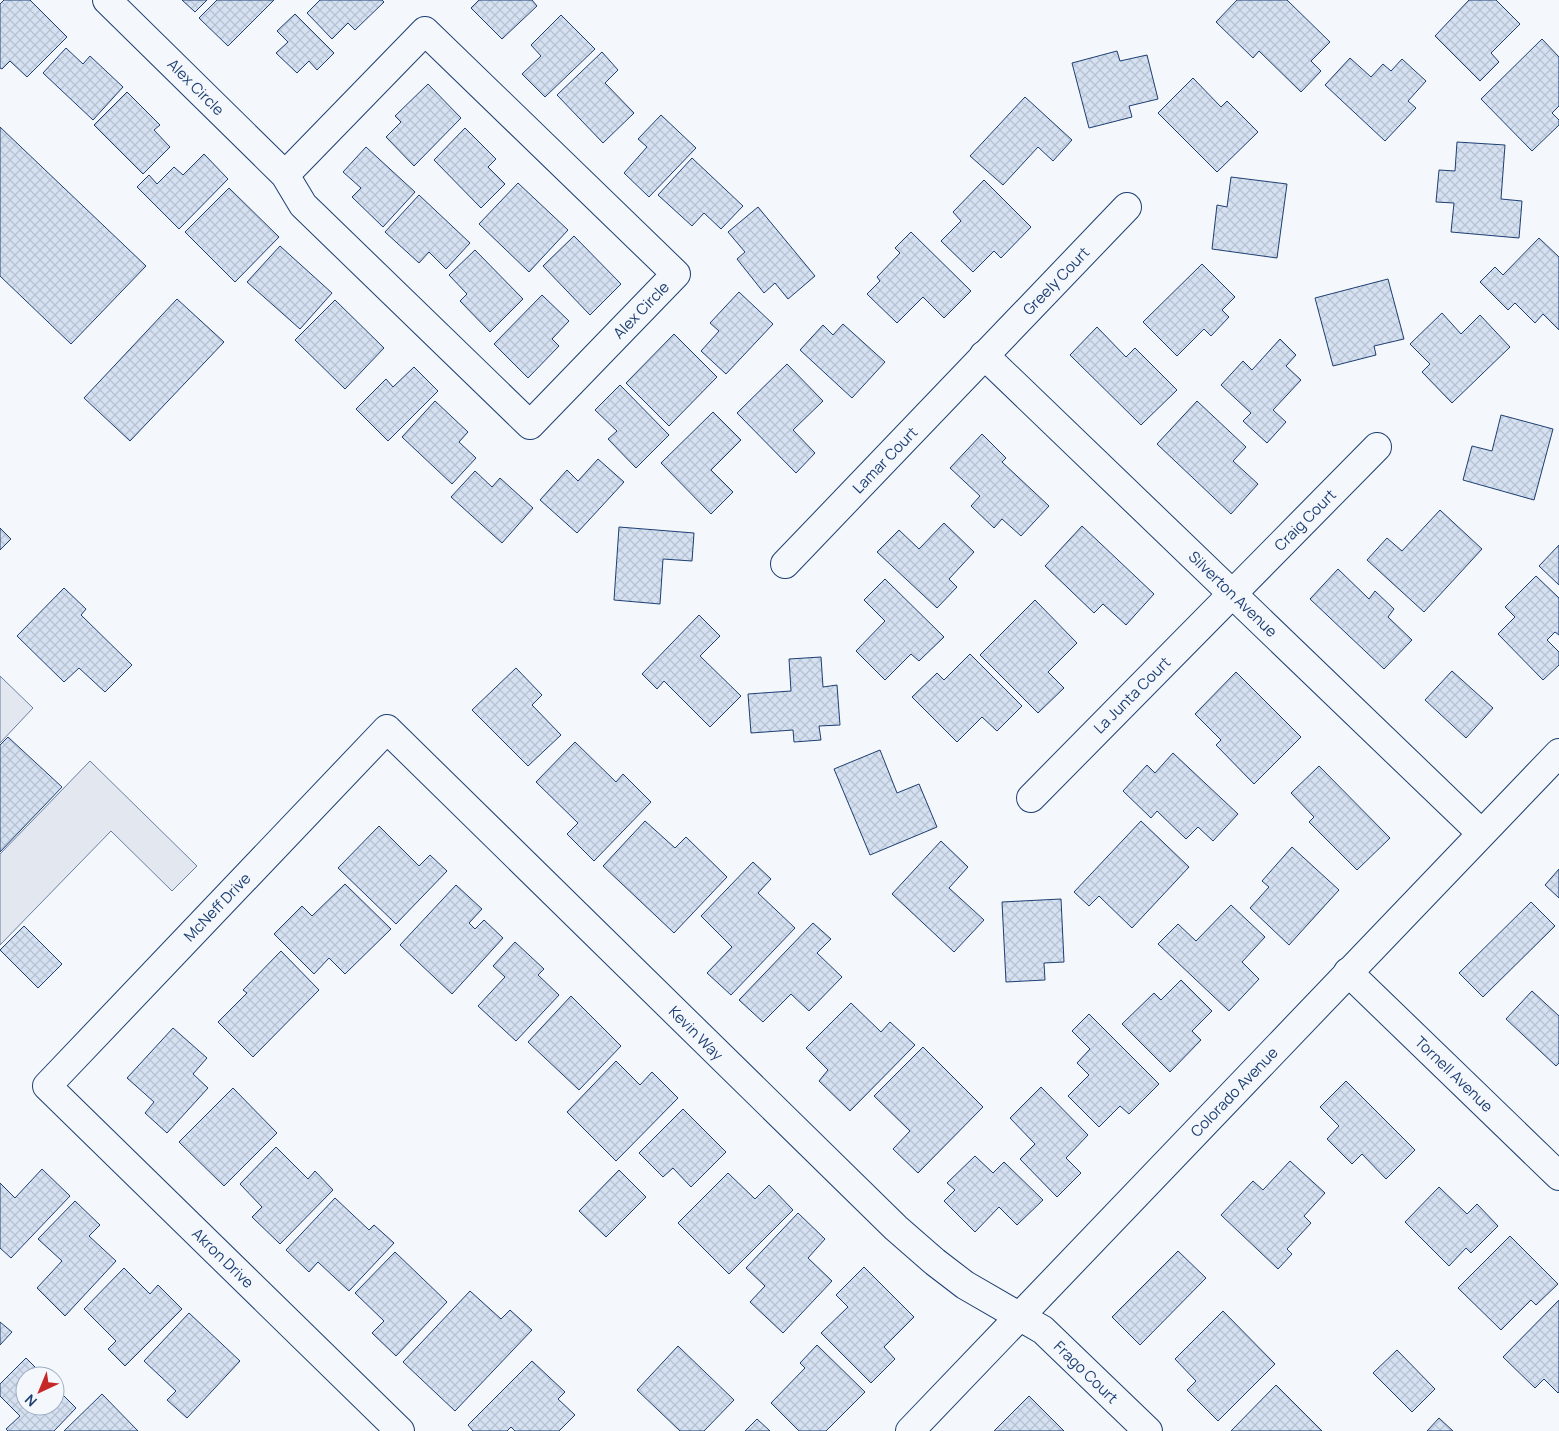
<svg xmlns="http://www.w3.org/2000/svg" width="1559" height="1431" viewBox="0 0 1559 1431" font-family="Manrope,sans-serif">
<style>
.parking{fill:#e3e8f0;stroke:#687fa3}
.building{fill:url(#building-cross-hatch);stroke:#1d3f73}
.lines{fill:none;stroke-linecap:round;stroke-linejoin:round}
.minor-casing{stroke:#1d3f73;stroke-width:30}
.minor{stroke:#f4f7fb;stroke-width:28}
.labels{text-anchor:middle;dominant-baseline:central;stroke-width:4;stroke-linejoin:round;paint-order:stroke}
.street-label{font-size:15px;fill:#1d3f73;stroke:#f4f7fb}
</style>
<defs>
<pattern id="building-cross-hatch" width="8" height="8" patternUnits="userSpaceOnUse" patternTransform="scale(1.25)"><rect width="8" height="8" fill="#d5e0f0"/><path d="M0 0l8 8M0 8l8-8" fill="none" stroke="#b6c1d1"/></pattern>
</defs>
<rect width="100%" height="100%" fill="#f4f7fb"/>
<g class="parking">
<polygon points="0,676 33,708 0,743"/>
<polygon points="90,761 197,866 172,891 111,831 0,945 0,854"/>
</g>
<g class="building">
<polygon points="4,0 30,0 67,37 27,77 10,61 2,69 0,68 0,4"/>
<polygon points="182,0 207,0 195,12"/>
<polygon points="217,0 274,0 228,46 199,18"/>
<polygon points="320,0 382,0 384,2 355,30 348,23 332,39 307,13"/>
<polygon points="479,0 532,0 537,6 502,39 471,8"/>
<polygon points="1237,0 1287,0 1330,42 1311,61 1321,71 1301,92 1259,51 1253,58 1216,22"/>
<polygon points="1469,0 1496,0 1520,24 1491,53 1499,62 1480,81 1435,36"/>
<polygon points="295,14 334,53 317,70 309,61 297,73 276,53 288,42 277,31"/>
<polygon points="561,15 595,49 545,97 522,74 541,56 531,45"/>
<polygon points="1542,39 1559,57 1559,106 1552,113 1559,120 1559,125 1532,151 1481,99"/>
<polygon points="66,48 83,64 90,56 123,87 93,120 43,73"/>
<polygon points="1117,51 1120,61 1147,55 1158,99 1129,106 1132,117 1089,128 1072,63"/>
<polygon points="602,52 618,70 605,83 634,113 603,143 557,95"/>
<polygon points="1350,58 1371,77 1383,64 1391,71 1402,59 1426,81 1408,101 1416,108 1385,141 1325,85"/>
<polygon points="1193,78 1221,107 1227,101 1258,132 1217,172 1158,113"/>
<polygon points="428,84 461,118 414,166 386,137 401,122 395,116"/>
<polygon points="127,92 160,125 154,130 170,147 143,174 94,125"/>
<polygon points="1025,97 1072,140 1053,161 1038,147 1003,185 970,156"/>
<polygon points="661,115 696,148 649,197 624,173 647,147 638,139"/>
<polygon points="0,127 146,266 71,344 0,276"/>
<polygon points="465,128 496,159 488,167 505,184 481,208 434,160"/>
<polygon points="1457,142 1505,145 1501,199 1522,201 1519,238 1451,232 1454,203 1436,202 1439,170 1455,171"/>
<polygon points="366,147 415,192 383,227 352,197 361,188 343,172"/>
<polygon points="204,154 228,179 179,229 137,187 149,175 157,184 174,167 183,175"/>
<polygon points="692,158 743,206 721,229 704,213 692,226 658,195"/>
<polygon points="1231,177 1287,184 1277,258 1212,249 1217,205 1227,207"/>
<polygon points="984,180 1031,227 1001,258 994,251 973,272 941,241 961,221 953,212"/>
<polygon points="518,183 568,230 529,272 479,224"/>
<polygon points="229,188 279,237 235,282 185,232"/>
<polygon points="419,195 470,243 446,269 429,252 419,263 385,232"/>
<polygon points="758,207 815,276 788,299 775,283 764,293 737,259 745,252 728,232"/>
<polygon points="911,232 971,291 944,318 923,297 897,323 867,294 880,281 877,277 900,253 895,248"/>
<polygon points="574,236 621,284 590,315 543,266"/>
<polygon points="1539,238 1559,257 1559,330 1543,314 1535,323 1515,303 1508,310 1480,282 1495,267 1503,275"/>
<polygon points="280,246 332,293 300,329 247,282"/>
<polygon points="475,250 523,299 490,332 460,301 467,294 449,275"/>
<polygon points="1202,264 1235,297 1222,310 1229,317 1211,336 1204,329 1177,356 1143,322"/>
<polygon points="1388,279 1404,339 1374,346 1376,355 1333,366 1315,298"/>
<polygon points="739,292 773,324 726,374 701,351 719,331 710,323"/>
<polygon points="542,295 569,321 552,339 559,346 528,378 494,344"/>
<polygon points="177,299 224,342 130,441 84,398"/>
<polygon points="335,300 384,348 345,389 295,340"/>
<polygon points="1442,313 1461,334 1480,315 1510,347 1452,403 1422,372 1430,364 1410,344"/>
<polygon points="843,324 885,362 852,398 800,350 823,325 833,335"/>
<polygon points="1097,327 1126,357 1135,348 1177,390 1141,425 1070,355"/>
<polygon points="674,334 717,377 669,426 626,383"/>
<polygon points="1280,339 1296,355 1286,366 1301,380 1273,410 1286,422 1267,443 1243,421 1251,413 1221,385 1243,361 1252,370"/>
<polygon points="787,364 823,401 793,430 815,453 796,473 737,413"/>
<polygon points="414,367 438,391 388,441 356,409 386,379 393,387"/>
<polygon points="620,385 669,435 636,468 608,439 617,431 595,410"/>
<polygon points="435,401 468,432 459,442 476,458 452,484 402,437"/>
<polygon points="1197,401 1246,447 1233,461 1258,484 1231,514 1157,444"/>
<polygon points="713,412 741,440 711,470 733,492 711,514 661,463"/>
<polygon points="1501,415 1553,429 1534,500 1463,480 1472,446 1492,451"/>
<polygon points="982,434 1006,458 1002,462 1049,506 1021,536 1002,519 994,528 971,506 980,496 950,468"/>
<polygon points="598,459 624,482 577,533 540,500 567,470 578,481"/>
<polygon points="475,471 492,487 500,478 533,508 502,543 451,497"/>
<polygon points="1440,510 1482,549 1424,612 1367,560 1387,538 1402,551"/>
<polygon points="944,523 974,552 949,579 957,587 937,608 877,552 899,530 919,549"/>
<polygon points="1082,526 1154,594 1126,625 1103,604 1094,613 1045,566"/>
<polygon points="619,527 694,533 692,561 663,559 660,604 614,600"/>
<polygon points="0,528 11,539 0,550"/>
<polygon points="1559,545 1559,585 1539,566"/>
<polygon points="1338,569 1369,599 1375,591 1394,609 1388,617 1412,640 1384,669 1310,599"/>
<polygon points="1536,576 1559,598 1559,635 1555,632 1547,640 1559,652 1559,665 1543,680 1498,634 1515,617 1505,607"/>
<polygon points="885,579 944,637 919,661 911,654 885,680 856,651 885,621 864,600"/>
<polygon points="64,588 86,609 81,615 132,665 105,692 79,668 64,682 17,636"/>
<polygon points="1035,600 1077,643 1048,672 1064,688 1038,713 980,655"/>
<polygon points="699,615 720,636 700,656 741,696 710,727 664,681 657,689 642,674"/>
<polygon points="970,654 1022,706 997,731 982,717 957,742 912,697 937,673 944,680"/>
<polygon points="821,657 823,687 837,685 840,725 819,726 821,740 794,742 793,730 751,733 748,694 791,691 789,659"/>
<polygon points="516,668 542,695 532,705 561,735 528,766 472,710"/>
<polygon points="1452,671 1493,708 1466,738 1425,700"/>
<polygon points="1236,672 1301,737 1254,784 1216,745 1221,740 1195,714"/>
<polygon points="8,737 62,787 0,852 0,745"/>
<polygon points="575,742 616,782 623,774 651,802 594,861 567,834 578,823 536,782"/>
<polygon points="880,750 897,793 919,784 937,827 870,855 834,769"/>
<polygon points="1173,753 1238,814 1213,841 1198,827 1186,839 1157,811 1151,818 1123,791 1147,765 1155,773"/>
<polygon points="1319,766 1390,838 1357,870 1309,822 1314,817 1291,793"/>
<polygon points="645,821 675,848 686,837 727,877 674,933 603,866"/>
<polygon points="1141,821 1189,867 1132,928 1099,896 1089,906 1074,892"/>
<polygon points="379,826 419,866 430,855 447,871 396,924 338,868"/>
<polygon points="941,841 968,867 949,888 984,920 954,952 892,894"/>
<polygon points="1292,847 1339,890 1289,945 1250,908 1269,887 1262,881"/>
<polygon points="753,862 771,879 758,893 795,928 731,995 707,973 732,947 701,916"/>
<polygon points="1559,869 1559,898 1545,885"/>
<polygon points="345,884 391,929 345,974 329,958 314,974 274,934 302,906 312,916"/>
<polygon points="456,885 482,909 469,923 475,929 484,920 503,938 452,994 400,945"/>
<polygon points="1061,899 1064,962 1044,963 1045,980 1006,982 1002,902"/>
<polygon points="1531,902 1555,926 1483,997 1459,973"/>
<polygon points="1231,905 1265,937 1242,962 1259,979 1229,1011 1158,944 1178,924 1196,941"/>
<polygon points="813,923 831,939 817,953 842,977 809,1011 791,994 763,1022 739,1000"/>
<polygon points="24,926 62,964 38,988 0,950"/>
<polygon points="515,942 544,969 538,975 559,995 516,1041 478,1006 505,977 493,966"/>
<polygon points="281,951 319,990 253,1057 218,1022 247,993 243,990"/>
<polygon points="1181,980 1212,1011 1192,1031 1201,1040 1170,1072 1122,1024 1154,993 1161,1000"/>
<polygon points="1532,991 1559,1016 1559,1063 1556,1066 1506,1019"/>
<polygon points="571,996 621,1046 579,1090 528,1042"/>
<polygon points="851,1003 881,1032 890,1022 915,1045 850,1111 819,1081 828,1070 806,1048"/>
<polygon points="1089,1014 1159,1084 1129,1114 1120,1106 1099,1127 1068,1096 1089,1075 1077,1063 1090,1049 1072,1031"/>
<polygon points="173,1028 207,1058 193,1074 208,1088 167,1133 145,1113 154,1102 127,1078"/>
<polygon points="923,1047 983,1107 918,1173 893,1149 910,1131 874,1096"/>
<polygon points="616,1061 640,1085 652,1072 678,1098 616,1161 567,1112"/>
<polygon points="1346,1081 1415,1150 1386,1179 1362,1154 1352,1164 1327,1139 1339,1126 1320,1107"/>
<polygon points="1041,1087 1088,1135 1066,1158 1081,1173 1057,1197 1020,1159 1035,1144 1010,1118"/>
<polygon points="233,1088 277,1133 224,1186 179,1142"/>
<polygon points="683,1109 726,1152 691,1187 673,1168 663,1177 639,1153"/>
<polygon points="276,1147 308,1179 315,1171 333,1190 280,1244 252,1217 262,1207 240,1184"/>
<polygon points="975,1156 993,1173 1004,1162 1043,1200 1017,1225 999,1207 975,1232 944,1201 955,1190 947,1183"/>
<polygon points="1290,1161 1325,1193 1304,1216 1311,1223 1287,1249 1292,1254 1278,1269 1221,1215 1253,1181 1263,1190"/>
<polygon points="42,1169 70,1196 11,1258 0,1248 0,1183 15,1198"/>
<polygon points="619,1170 646,1197 606,1237 579,1211"/>
<polygon points="728,1173 755,1199 769,1185 793,1210 729,1274 678,1223"/>
<polygon points="1439,1187 1467,1214 1477,1204 1498,1226 1471,1253 1466,1248 1449,1266 1405,1222"/>
<polygon points="335,1198 369,1230 374,1225 394,1243 349,1291 318,1262 309,1272 286,1250"/>
<polygon points="75,1201 100,1225 89,1236 116,1261 65,1316 37,1288 62,1261 38,1239"/>
<polygon points="798,1213 825,1239 808,1258 832,1281 783,1333 750,1302 765,1286 746,1268"/>
<polygon points="1510,1236 1558,1284 1536,1305 1531,1300 1501,1330 1458,1288"/>
<polygon points="1178,1251 1206,1278 1140,1345 1112,1317"/>
<polygon points="395,1252 447,1302 396,1356 372,1333 384,1321 355,1293"/>
<polygon points="864,1267 914,1317 884,1347 895,1359 871,1383 821,1333 848,1307 836,1295"/>
<polygon points="124,1268 150,1294 158,1285 182,1309 125,1366 108,1349 116,1341 84,1309"/>
<polygon points="470,1291 501,1319 510,1310 532,1330 455,1411 403,1362"/>
<polygon points="1559,1300 1559,1392 1558,1393 1544,1379 1535,1388 1503,1357"/>
<polygon points="1223,1311 1275,1364 1218,1421 1187,1390 1196,1381 1175,1359"/>
<polygon points="189,1313 240,1361 187,1418 167,1400 176,1391 144,1361"/>
<polygon points="0,1322 12,1332 0,1345"/>
<polygon points="817,1345 865,1392 826,1431 799,1431 771,1403 805,1368 800,1363"/>
<polygon points="678,1346 734,1400 704,1431 680,1431 637,1390"/>
<polygon points="1397,1350 1435,1389 1412,1412 1373,1373"/>
<polygon points="26,1358 44,1376 25,1376 25,1406 55,1406 55,1387 76,1408 54,1431 8,1431 6,1429 20,1416 0,1396 0,1384"/>
<polygon points="532,1361 565,1392 558,1399 575,1415 559,1431 515,1431 511,1427 507,1431 473,1431 468,1425"/>
<polygon points="1276,1385 1322,1431 1231,1431"/>
<polygon points="102,1394 138,1431 64,1431"/>
<polygon points="1029,1396 1064,1431 994,1431"/>
<polygon points="1439,1418 1453,1431 1427,1431"/>
<polygon points="757,1419 770,1431 745,1431"/>
</g>
<g class="lines">
<g class="minor-casing">
<g id="minor">
<polyline points="107,0 285,175 303,205 530,425 676,274 425,31 285,175"/>
<polyline points="984,355 1481,833"/>
<polyline points="785,564 1127,207"/>
<polyline points="1031,798 1377,447"/>
<polyline points="1348,972 1559,1176"/>
<polyline points="400,1431 47,1086 387,729 896,1228 935,1262 965,1285 1043,1330 1148,1431"/>
<polyline points="910,1431 1559,753"/>
</g>
</g>
<use href="#minor" class="minor"/>
</g>
<g class="labels">
<g class="street-label">
<text transform="translate(196 87) rotate(45)">Alex Circle</text>
<text transform="translate(1056 281) rotate(-46)">Greely Court</text>
<text transform="translate(641 310) rotate(-46)">Alex Circle</text>
<text transform="translate(885 460) rotate(-46)">Lamar Court</text>
<text transform="translate(1305 520) rotate(-45)">Craig Court</text>
<text transform="translate(1233 594) rotate(44)">Silverton Avenue</text>
<text transform="translate(1132 695) rotate(-45)">La Junta Court</text>
<text transform="translate(217 907) rotate(-46)">McNeff Drive</text>
<text transform="translate(696 1033) rotate(45)">Kevin Way</text>
<text transform="translate(1454 1074) rotate(44)">Tornell Avenue</text>
<text transform="translate(1234 1092) rotate(-46)">Colorado Avenue</text>
<text transform="translate(223 1258) rotate(44)">Akron Drive</text>
<text transform="translate(1086 1372) rotate(44)">Frago Court</text>
</g>
</g>
<g transform="translate(40 1391) rotate(224)"><circle r="24" fill="#f4f7fb" stroke="#9eadc5"/>
<path d="M0-4L9 19L0 12L-9 19Z" fill="#c62828"/>
<text y="-8" font-size="14" font-weight="bold" text-anchor="middle" fill="#1d3f73">N</text>
</g>
</svg>
